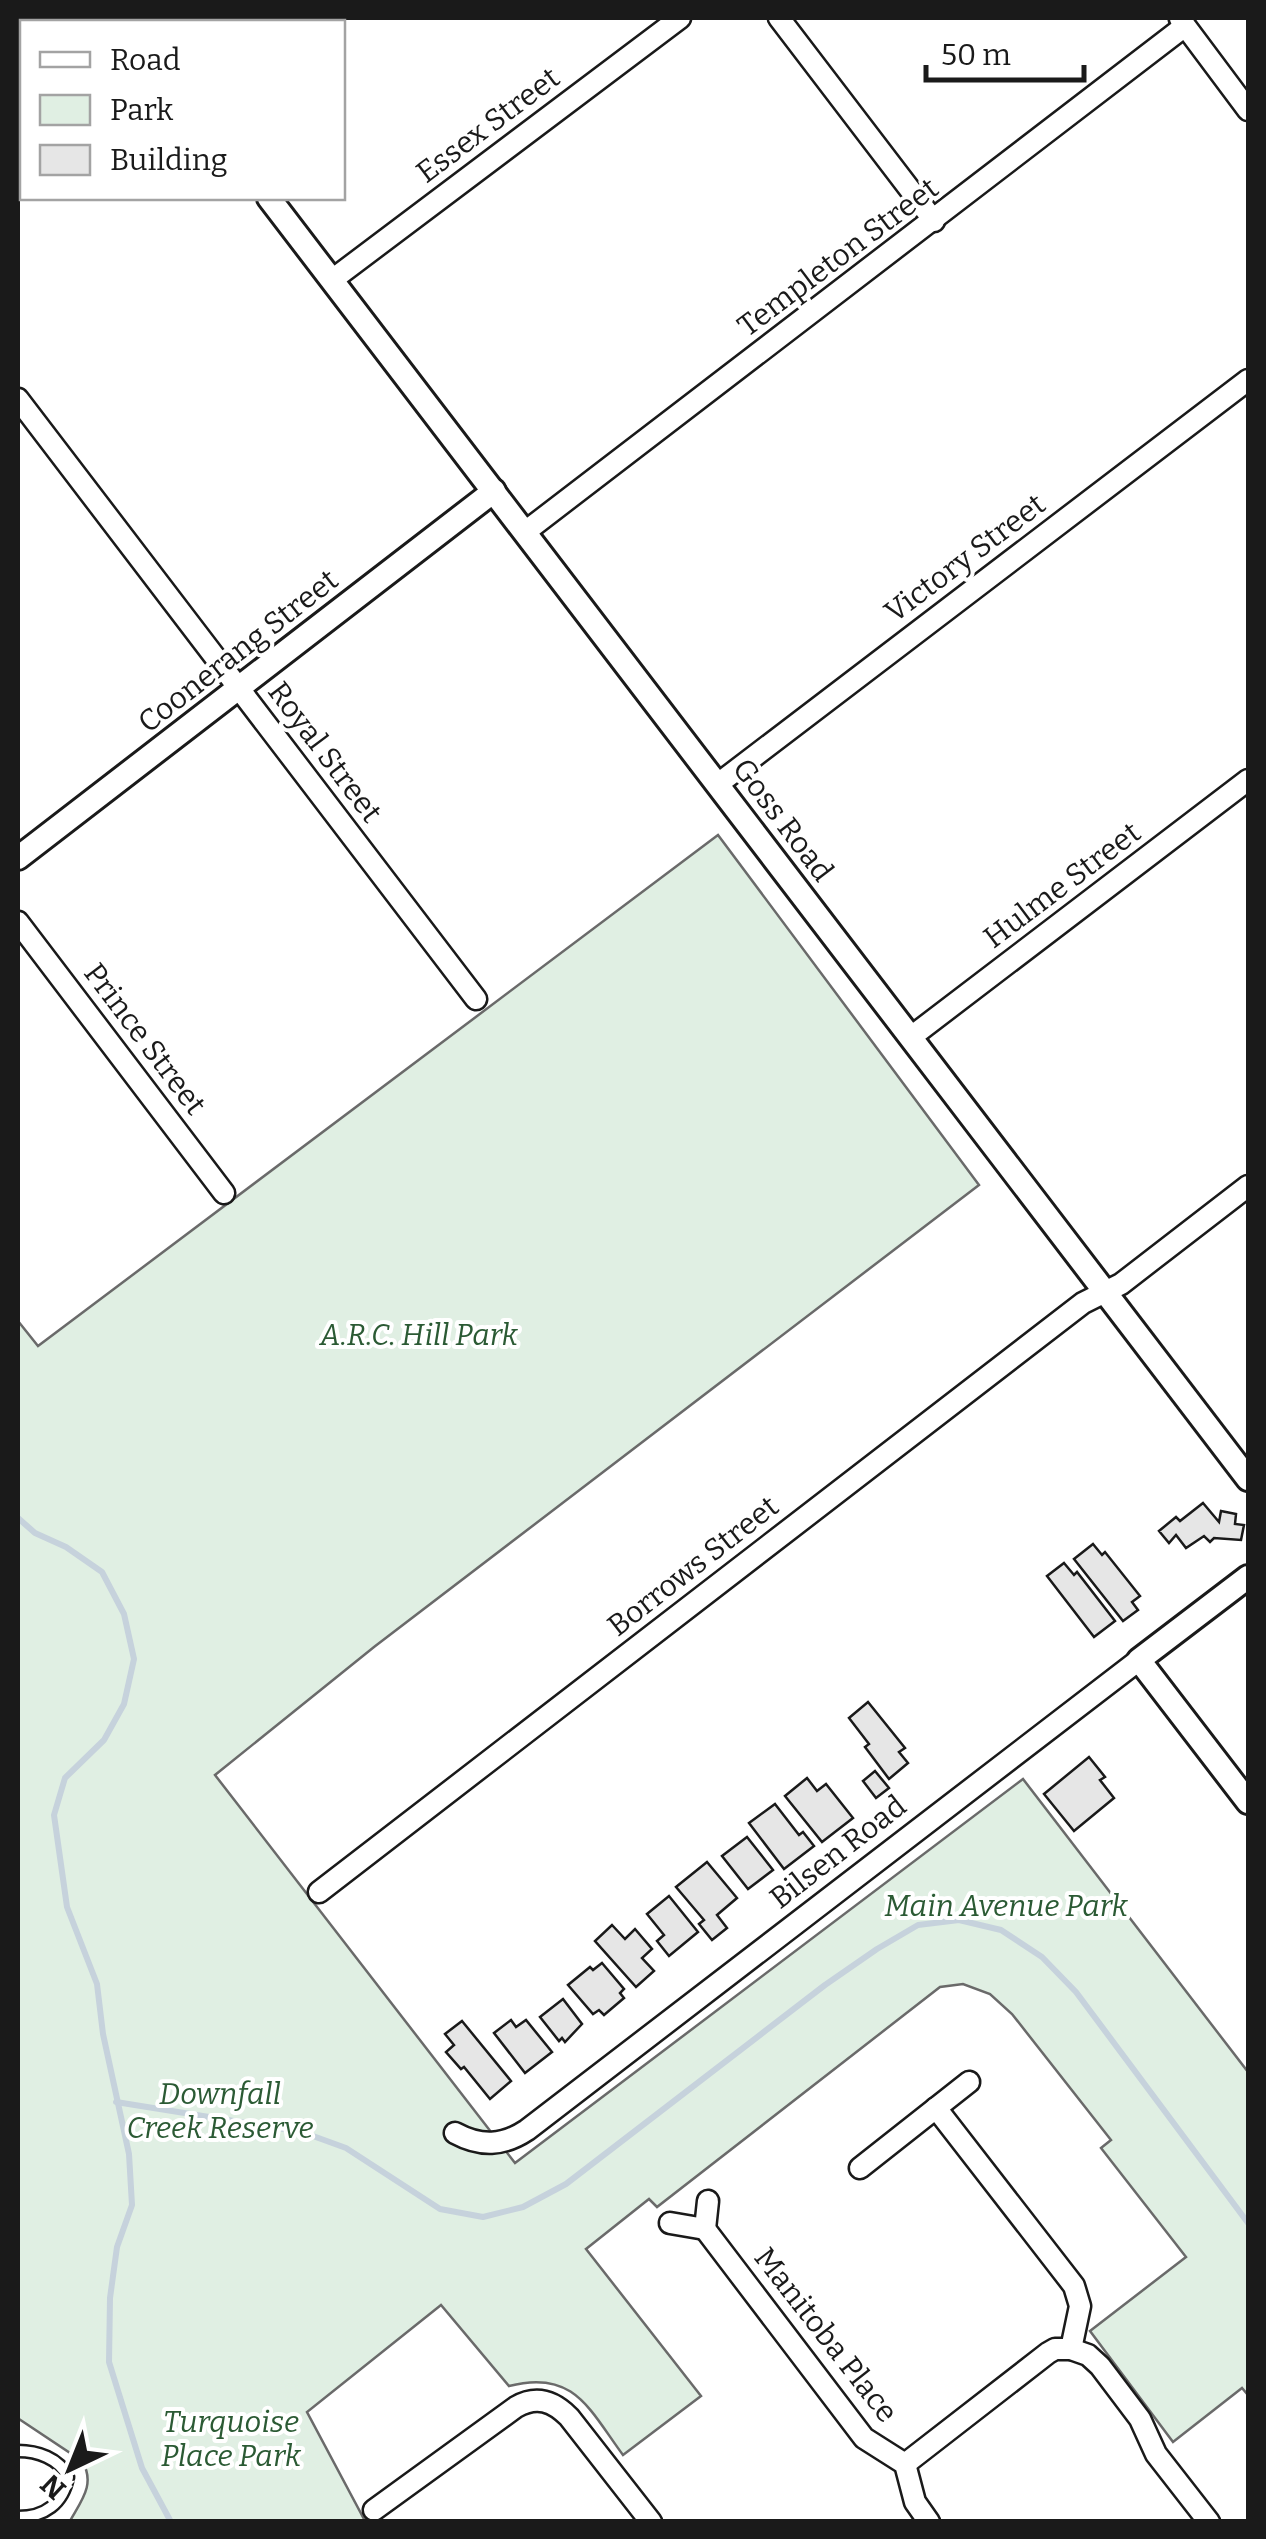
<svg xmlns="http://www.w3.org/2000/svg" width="1266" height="2539" viewBox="0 0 1266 2539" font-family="Bitter,serif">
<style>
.green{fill:#e0efe3;stroke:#6a6a6a;stroke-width:2.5}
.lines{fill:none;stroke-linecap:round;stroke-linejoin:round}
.stream{stroke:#c6d2dc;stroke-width:6}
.building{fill:#e6e6e6;stroke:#1a1a1a;stroke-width:2.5}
.service-casing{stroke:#1a1a1a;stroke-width:15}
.minor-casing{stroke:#1a1a1a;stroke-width:25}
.tertiary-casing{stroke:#1a1a1a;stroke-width:28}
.service{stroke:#fff;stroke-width:10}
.minor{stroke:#fff;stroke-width:20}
.tertiary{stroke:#fff;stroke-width:22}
.labels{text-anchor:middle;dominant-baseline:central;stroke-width:8;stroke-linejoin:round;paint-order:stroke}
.street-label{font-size:30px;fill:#1a1a1a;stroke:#fff}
.park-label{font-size:30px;font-style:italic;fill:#2b5a34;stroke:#fff}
</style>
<rect width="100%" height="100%" fill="#fff"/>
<path class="green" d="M718,835L979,1185L374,1647L215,1775L515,2163L1023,1779L1248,2072V2395L1242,2388L1173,2442L1090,2331L1186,2257L1101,2148L1111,2140L1012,2014L990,1994L963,1984L940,1987L657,2207L649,2199L586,2249L701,2396L623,2455C589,2409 574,2369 509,2386L441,2305L307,2412L365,2521H70C81,2501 96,2484 82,2461L19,2419L18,2414V1321L38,1346Z"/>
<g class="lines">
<g class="stream">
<polyline points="18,1518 35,1533 66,1547 102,1572 124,1614 134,1659 124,1704 104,1740 65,1778 54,1815 67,1907 97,1984 103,2034 129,2154 132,2205 117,2247 110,2298 109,2362 142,2468 171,2522"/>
<polyline points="116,2102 302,2132 346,2148 440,2209 483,2217 523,2207 566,2184 825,1985 877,1949 918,1925 959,1920 1001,1930 1042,1957 1076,1992 1248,2223"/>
</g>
</g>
<g class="building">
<polygon points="1203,1503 1219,1522 1221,1511 1236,1514 1235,1524 1244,1525 1241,1540 1214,1538 1210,1542 1204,1536 1186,1548 1176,1535 1169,1543 1159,1531 1176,1517 1180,1521"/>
<polygon points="1093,1544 1102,1555 1105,1552 1140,1596 1132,1602 1138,1610 1123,1621 1074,1559"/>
<polygon points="1064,1563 1074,1575 1077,1572 1115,1621 1094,1637 1047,1576"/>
<polygon points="868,1702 905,1748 899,1752 908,1763 889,1779 865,1747 869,1744 849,1718"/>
<polygon points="1089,1757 1105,1777 1100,1780 1114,1798 1074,1831 1044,1794"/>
<polygon points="875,1771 889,1788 876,1798 863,1781"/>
<polygon points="807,1778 817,1791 826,1784 853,1818 822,1842 785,1796"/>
<polygon points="775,1804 799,1835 803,1832 814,1846 784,1869 749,1823"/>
<polygon points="747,1837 773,1870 748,1889 722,1856"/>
<polygon points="707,1862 737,1898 717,1915 727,1928 712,1940 699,1924 704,1920 676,1887"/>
<polygon points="669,1896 698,1932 669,1956 657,1941 664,1935 647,1914"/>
<polygon points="612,1925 625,1939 635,1929 652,1949 642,1958 654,1971 636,1987 595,1941"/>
<polygon points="602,1963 624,1989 620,1993 624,1998 604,2015 599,2010 593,2014 568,1985 590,1967 593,1970"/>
<polygon points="563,1999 582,2024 565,2042 562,2038 559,2041 540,2017"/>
<polygon points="511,2020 516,2027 526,2020 552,2052 525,2073 494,2033"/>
<polygon points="462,2021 511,2081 490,2099 464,2067 461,2069 446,2052 454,2045 445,2034"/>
</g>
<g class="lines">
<g class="service-casing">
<path id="service" d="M18,2451C37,2451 59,2458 68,2477C63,2504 44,2517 18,2517"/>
</g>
<g class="minor-casing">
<g id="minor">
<polyline points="779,18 934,221"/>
<polyline points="1180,19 1248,110"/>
<polyline points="332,280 680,18"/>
<polyline points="18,399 476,999"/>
<polyline points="525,532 1185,26"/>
<polyline points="718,784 1248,380"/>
<polyline points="18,922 224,1193"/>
<polyline points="911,1037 1248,780"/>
<polyline points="319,1892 1083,1303 1121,1284 1248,1186"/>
<polyline points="936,2108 1074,2286 1080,2306 1071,2349"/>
<path d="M455,2133C481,2147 503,2146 527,2130L1139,1660"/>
<polyline points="860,2168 969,2082"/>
<polyline points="670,2223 705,2229 708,2201"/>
<polyline points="705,2229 864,2438 905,2464 915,2502 929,2522"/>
<polyline points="905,2464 1048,2353 1055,2349 1071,2349 1088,2355 1100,2366 1140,2419 1156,2454 1209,2522"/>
<path d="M374,2510L516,2407C537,2395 553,2401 569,2417L651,2522"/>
</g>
</g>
<g class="tertiary-casing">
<g id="tertiary">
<polyline points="130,18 134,22"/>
<polyline points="269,198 1248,1479"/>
<polyline points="18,858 494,491"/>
<polyline points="1248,1577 1139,1660 1248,1802"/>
</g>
</g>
<use href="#service" class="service"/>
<use href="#minor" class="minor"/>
<use href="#tertiary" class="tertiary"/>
</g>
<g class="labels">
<g class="street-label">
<text transform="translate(488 125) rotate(-37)">Essex Street</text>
<text transform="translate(838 257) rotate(-37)">Templeton Street</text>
<text transform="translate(965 558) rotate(-37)">Victory Street</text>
<text transform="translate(238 651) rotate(-38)">Coonerang Street</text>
<text transform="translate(325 752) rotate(53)">Royal Street</text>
<text transform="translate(783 820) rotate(53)">Goss Road</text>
<text transform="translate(1062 885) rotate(-37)">Hulme Street</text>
<text transform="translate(145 1039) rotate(53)">Prince Street</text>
<text transform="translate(693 1566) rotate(-38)">Borrows Street</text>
<text transform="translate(838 1852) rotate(-38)">Bilsen Road</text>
<text transform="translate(826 2335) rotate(52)">Manitoba Place</text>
</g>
<g class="park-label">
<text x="419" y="1335">A.R.C. Hill Park</text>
<text x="1006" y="1906">Main Avenue Park</text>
<text x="220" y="2094">Downfall<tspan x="220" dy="34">Creek Reserve</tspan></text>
<text x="231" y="2422">Turquoise<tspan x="231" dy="34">Place Park</tspan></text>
</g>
</g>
<rect width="1266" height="2539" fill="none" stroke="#1a1a1a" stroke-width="40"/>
<rect x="20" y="20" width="325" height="180" fill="#ffffff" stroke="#a3a3a3" stroke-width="2.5"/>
<rect x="40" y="52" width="50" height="15" fill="#ffffff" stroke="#a3a3a3" stroke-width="2.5"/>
<text x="110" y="70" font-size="30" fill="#1a1a1a">Road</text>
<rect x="40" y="95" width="50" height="30" fill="#e0efe3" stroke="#a3a3a3" stroke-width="2.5"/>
<text x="110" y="120" font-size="30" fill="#1a1a1a">Park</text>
<rect x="40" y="145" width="50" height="30" fill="#e6e6e6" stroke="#a3a3a3" stroke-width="2.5"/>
<text x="110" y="170" font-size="30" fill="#1a1a1a">Building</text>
<g transform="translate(70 2469) rotate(223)" stroke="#ffffff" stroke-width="8" paint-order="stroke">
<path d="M0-8L18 38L0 25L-18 38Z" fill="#1a1a1a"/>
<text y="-15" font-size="28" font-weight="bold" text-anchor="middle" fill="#1a1a1a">N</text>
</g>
<path d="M926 65v15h158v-15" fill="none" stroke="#1a1a1a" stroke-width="5"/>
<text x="941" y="65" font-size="30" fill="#1a1a1a" stroke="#ffffff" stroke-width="8" paint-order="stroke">50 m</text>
</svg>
